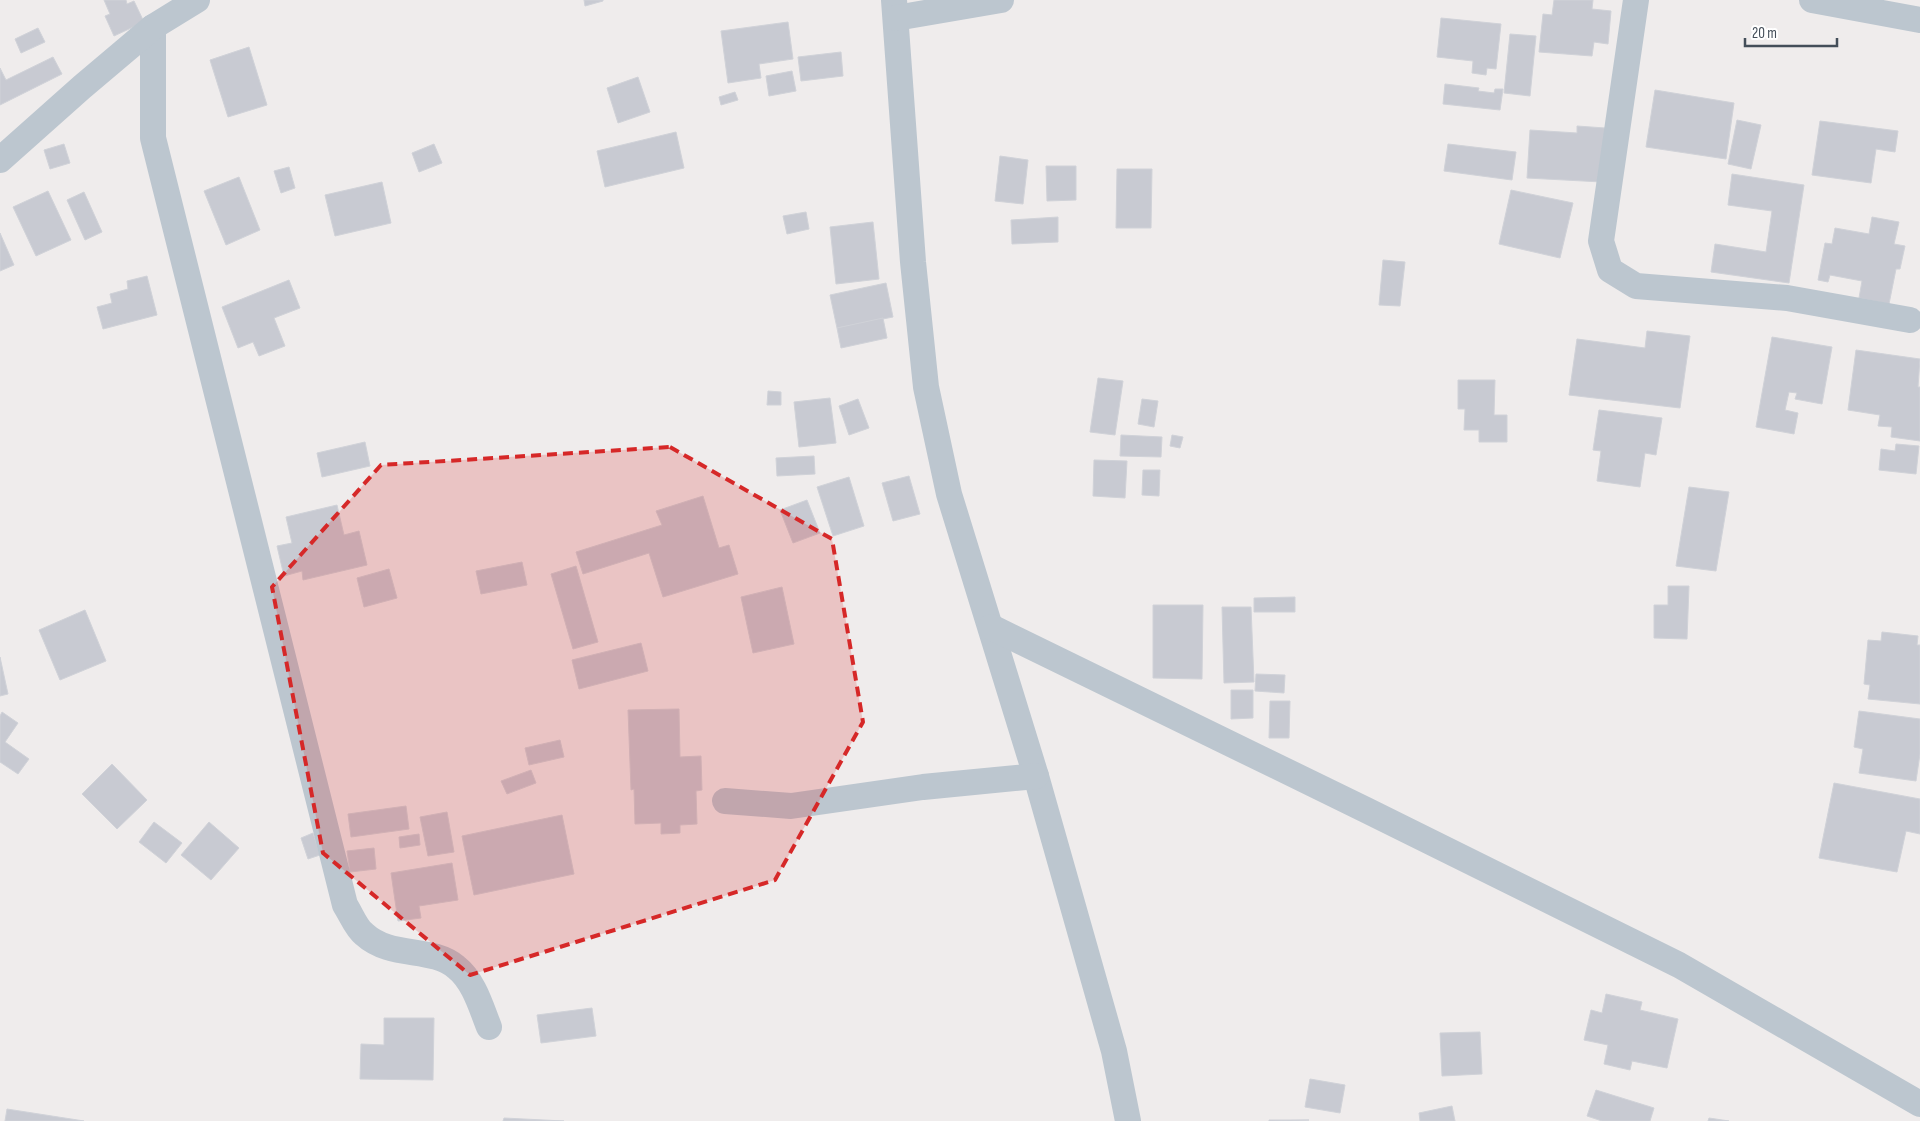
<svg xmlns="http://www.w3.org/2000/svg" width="1920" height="1121" viewBox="0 0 1920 1121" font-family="'Sofia Sans Condensed',sans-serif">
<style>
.building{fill:#c8cad2;stroke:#d0d2d8}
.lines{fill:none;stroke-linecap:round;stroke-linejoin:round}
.minor{stroke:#bcc6cf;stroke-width:26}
.marked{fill:#d62828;fill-opacity:0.2;stroke:#d62828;stroke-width:4;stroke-dasharray:10 6;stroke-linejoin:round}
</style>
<rect width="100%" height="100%" fill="#efecec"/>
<g class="building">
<polygon points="104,0 126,0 127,4 134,1 144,22 114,36 105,16 110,14"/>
<polygon points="584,0 603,0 603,1 585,6"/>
<polygon points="1554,0 1593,0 1592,9 1611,11 1608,44 1594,42 1592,56 1539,52 1543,14 1552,15"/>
<polygon points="1441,18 1501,24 1496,69 1487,68 1486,75 1472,73 1473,61 1437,57"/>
<polygon points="788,22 793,59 759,64 761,78 728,83 721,31"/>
<polygon points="38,28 45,42 21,53 15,39"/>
<polygon points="1510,34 1536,36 1530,96 1504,93"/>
<polygon points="249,47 267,105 228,117 210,60"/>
<polygon points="841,52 843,76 801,81 798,57"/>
<polygon points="53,57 62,74 0,105 0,68 6,80"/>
<polygon points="792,71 796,91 769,96 766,76"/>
<polygon points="638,77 650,112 618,123 607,88"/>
<polygon points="1445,84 1479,88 1478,91 1494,93 1495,89 1503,89 1500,110 1443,104"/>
<polygon points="1655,90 1734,103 1726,159 1646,147"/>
<polygon points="735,92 738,100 721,105 719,97"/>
<polygon points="1737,120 1761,125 1751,169 1728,164"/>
<polygon points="1820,121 1898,131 1895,152 1876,149 1871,183 1812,175"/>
<polygon points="1577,126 1605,128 1602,182 1527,178 1530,130 1577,133"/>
<polygon points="676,132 684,168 605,187 597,151"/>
<polygon points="64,144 70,163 50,169 44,150"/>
<polygon points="434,144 442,163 419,172 412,153"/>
<polygon points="1448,144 1516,152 1512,180 1444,171"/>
<polygon points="1000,156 1028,160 1023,204 995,201"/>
<polygon points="1046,166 1076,166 1076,200 1047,201"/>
<polygon points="289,167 295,188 281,193 274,171"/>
<polygon points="1117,169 1152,169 1151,228 1116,228"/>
<polygon points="1732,174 1804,185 1789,283 1711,272 1715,244 1766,252 1772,211 1728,205"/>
<polygon points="239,177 260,230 226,245 204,191"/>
<polygon points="382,182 391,223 335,236 325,195"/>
<polygon points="1511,190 1573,203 1560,258 1499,244"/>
<polygon points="48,191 71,240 36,256 13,207"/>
<polygon points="84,192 102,232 85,240 67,200"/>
<polygon points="806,212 809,229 787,234 783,216"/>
<polygon points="1058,217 1058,242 1012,244 1011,220"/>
<polygon points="1872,217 1899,222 1894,244 1905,246 1900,269 1896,269 1889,304 1859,298 1862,281 1830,275 1828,282 1818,280 1825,243 1832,244 1835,228 1869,234"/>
<polygon points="873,222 879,279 836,284 830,227"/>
<polygon points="0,233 14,265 0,271"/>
<polygon points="1383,260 1405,262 1400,306 1379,305"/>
<polygon points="147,276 157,315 103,329 97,307 112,303 110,294 128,289 127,281"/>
<polygon points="289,280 300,308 274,318 285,346 259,356 253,342 238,348 222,307"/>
<polygon points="886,283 893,317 837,328 830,295"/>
<polygon points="883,318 887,338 841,348 837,328"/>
<polygon points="1647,331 1690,336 1680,408 1569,395 1577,339 1645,348"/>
<polygon points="1772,337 1832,347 1822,404 1795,399 1797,393 1789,392 1785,410 1798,413 1794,434 1756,427"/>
<polygon points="1856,350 1920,359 1918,387 1920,387 1920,441 1891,437 1892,427 1878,426 1880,415 1848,410"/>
<polygon points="1098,378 1123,381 1115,435 1090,432"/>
<polygon points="1458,380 1495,380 1494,415 1507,415 1507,442 1479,442 1479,430 1464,430 1465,409 1458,409"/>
<polygon points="768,391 781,392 781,405 767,405"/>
<polygon points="830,398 836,443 799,447 794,402"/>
<polygon points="858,399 869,428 849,435 839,406"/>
<polygon points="1142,399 1158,401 1154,427 1138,424"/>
<polygon points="1599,410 1662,418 1656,455 1645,453 1640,487 1597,481 1601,451 1593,450"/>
<polygon points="1121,435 1162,437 1161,457 1120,456"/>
<polygon points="1172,435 1183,437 1180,448 1170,446"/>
<polygon points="365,442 370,466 322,477 317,453"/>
<polygon points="1896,444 1919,446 1916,474 1879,470 1881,449 1895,451"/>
<polygon points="814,456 815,474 777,476 776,458"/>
<polygon points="1094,460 1127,461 1125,498 1093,496"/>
<polygon points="1143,470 1160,470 1159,496 1142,495"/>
<polygon points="909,476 920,514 893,521 882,483"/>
<polygon points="849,477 864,526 833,536 817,487"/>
<polygon points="1689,487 1729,492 1716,571 1676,566"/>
<polygon points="703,496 719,548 729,545 738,574 663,597 649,553 583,574 576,552 662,525 656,511"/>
<polygon points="807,500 820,533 793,543 780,510"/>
<polygon points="337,505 344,535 359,531 367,565 303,580 302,571 284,576 277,546 292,543 286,517"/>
<polygon points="522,562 527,585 481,594 476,571"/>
<polygon points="576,566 598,642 573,649 551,574"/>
<polygon points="389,569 397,598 364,607 357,578"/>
<polygon points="1668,586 1689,586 1687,639 1654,638 1654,605 1668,605"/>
<polygon points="782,587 794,644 753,653 741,597"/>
<polygon points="1295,597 1295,612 1254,612 1254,598"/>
<polygon points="1153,605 1203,605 1202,679 1153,678"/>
<polygon points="1222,607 1251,607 1254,682 1224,683"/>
<polygon points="85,610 106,661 60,680 39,630"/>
<polygon points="1882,632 1918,636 1917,645 1920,645 1920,704 1868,699 1870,685 1864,684 1868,640 1881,641"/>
<polygon points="641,643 648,671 579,689 572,660"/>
<polygon points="0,657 8,694 0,696"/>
<polygon points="1256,674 1285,675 1284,693 1255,691"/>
<polygon points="1231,690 1253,690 1253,718 1231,719"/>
<polygon points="1270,701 1290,701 1289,738 1269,738"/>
<polygon points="679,709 680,757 701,756 702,790 696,791 697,824 680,825 680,833 661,834 661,823 635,824 634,789 631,790 628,710"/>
<polygon points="1859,711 1920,719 1920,754 1916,781 1859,773 1863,749 1854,747"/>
<polygon points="2,712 18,723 5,742 29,759 18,774 0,762 0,716"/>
<polygon points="560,740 564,757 529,765 525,748"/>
<polygon points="112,764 147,800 117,829 82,794"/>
<polygon points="531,770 536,783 507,794 501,781"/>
<polygon points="1834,783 1920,799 1920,834 1906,831 1897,872 1819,858"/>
<polygon points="406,806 409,829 351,837 348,814"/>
<polygon points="447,812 454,852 428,856 420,817"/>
<polygon points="562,815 574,874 474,895 462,836"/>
<polygon points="154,822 182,843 166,863 139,842"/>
<polygon points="209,822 239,848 211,880 181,855"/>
<polygon points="313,833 320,855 308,859 301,838"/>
<polygon points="419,834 420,845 400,848 399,837"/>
<polygon points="374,848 376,869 350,872 347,851"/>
<polygon points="452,863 458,900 419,906 421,918 398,921 391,873"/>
<polygon points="1606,994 1642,1002 1640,1010 1678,1019 1667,1068 1632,1061 1630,1070 1604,1064 1608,1045 1584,1040 1591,1010 1602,1013"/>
<polygon points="592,1008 596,1036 541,1043 537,1015"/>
<polygon points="384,1018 434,1018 433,1080 360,1079 361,1044 384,1045"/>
<polygon points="1480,1032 1482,1074 1442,1076 1440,1033"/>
<polygon points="1310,1079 1345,1085 1340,1113 1305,1107"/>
<polygon points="1596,1090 1654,1108 1650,1121 1602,1121 1587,1116"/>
<polygon points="1452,1106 1455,1121 1420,1121 1419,1113"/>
<polygon points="7,1109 84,1121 5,1121"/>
<polygon points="504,1118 564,1121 503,1121"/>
<polygon points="1709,1118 1729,1121 1708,1121"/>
<polygon points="1269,1120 1309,1120 1269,1121"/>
</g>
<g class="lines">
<g class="minor">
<polyline points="894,0 913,262 926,387 949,494 1036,776 1114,1051 1128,1121"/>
<polyline points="1636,0 1601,241 1610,270 1636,286 1787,298 1910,320"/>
<polyline points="1812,0 1920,20"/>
<polyline points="896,18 1001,0"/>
<path d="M153,27V138L345,905C351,914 356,928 364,934C391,959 431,946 456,967C474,981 481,1007 489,1027"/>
<polyline points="0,160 82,87 153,27 197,0"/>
<polyline points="991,627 1366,810 1679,965 1920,1104"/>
<polyline points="725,801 791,806 923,787 1036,776"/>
</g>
</g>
<path class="marked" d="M670,447L832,539L863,722L775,880L470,975L323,853L272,587L381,465Z"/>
<path d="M1745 38v8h92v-8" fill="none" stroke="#444e59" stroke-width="2.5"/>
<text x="1752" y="38" font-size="15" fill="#444e59" stroke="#ffffff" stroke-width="4" paint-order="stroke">20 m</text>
</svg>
